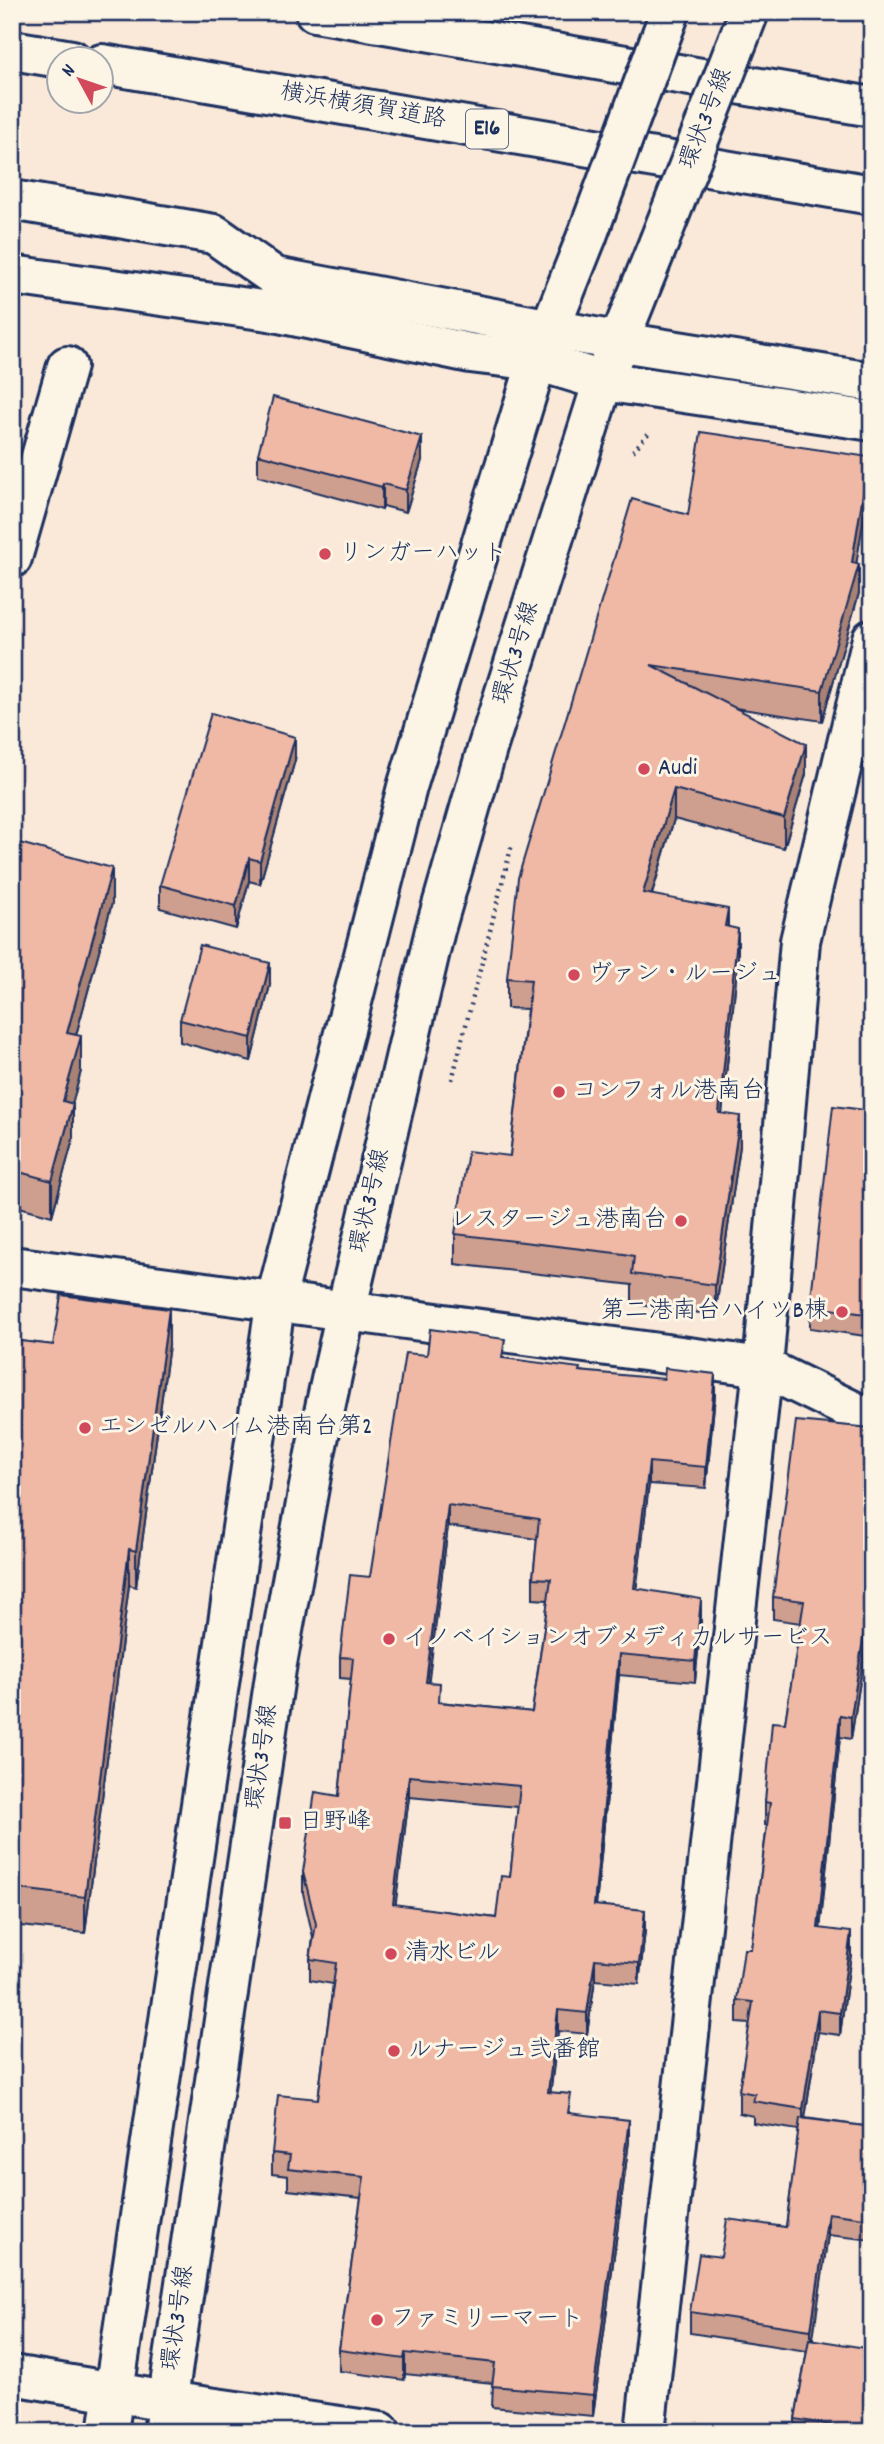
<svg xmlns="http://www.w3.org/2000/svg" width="884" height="2444" viewBox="0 0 884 2444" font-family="Dekko,'Klee One',sans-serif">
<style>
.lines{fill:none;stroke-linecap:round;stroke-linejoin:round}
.minor-casing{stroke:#1b2f5e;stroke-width:44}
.tertiary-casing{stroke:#1b2f5e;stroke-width:44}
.motorway-casing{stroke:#1b2f5e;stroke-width:44}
.path{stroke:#1b2f5e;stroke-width:4.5;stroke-dasharray:2 5;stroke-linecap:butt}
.minor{stroke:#fcf5e5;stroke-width:38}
.tertiary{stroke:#fcf5e5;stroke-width:38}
.motorway{stroke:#fcf5e5;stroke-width:38}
.tertiary-bridge-casing{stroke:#1b2f5e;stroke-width:44;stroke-linecap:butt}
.tertiary-bridge{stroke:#fcf5e5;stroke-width:38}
.wall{fill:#ce9f8e;stroke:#1b2f5e;stroke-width:2;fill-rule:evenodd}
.shaded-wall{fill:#a88274;stroke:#1b2f5e;stroke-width:2}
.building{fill:#f0b9a5;stroke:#1b2f5e;stroke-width:2;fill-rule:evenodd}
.poi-dot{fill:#d1495b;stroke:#fcf5e5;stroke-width:2.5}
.labels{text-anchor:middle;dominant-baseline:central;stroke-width:6;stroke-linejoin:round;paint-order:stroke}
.shield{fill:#fcf5e5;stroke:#5e6a86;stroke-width:2}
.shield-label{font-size:23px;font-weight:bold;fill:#1b2f5e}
.street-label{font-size:24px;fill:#1b2f5e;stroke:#fcf5e5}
.poi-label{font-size:24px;fill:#1b2f5e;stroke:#fcf5e5;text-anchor:start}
</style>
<rect width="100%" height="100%" fill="#fae9d8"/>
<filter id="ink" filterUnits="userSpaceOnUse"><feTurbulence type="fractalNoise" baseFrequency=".0143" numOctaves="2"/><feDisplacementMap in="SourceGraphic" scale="14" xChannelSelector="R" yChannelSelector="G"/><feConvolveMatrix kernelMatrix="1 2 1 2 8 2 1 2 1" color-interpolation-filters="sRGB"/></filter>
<g filter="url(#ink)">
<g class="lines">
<g class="minor-casing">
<g id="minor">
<polyline points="12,558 67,366"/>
<polyline points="12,1266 763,1367 872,1420"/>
<polyline points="12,2375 167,2401 381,2432"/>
<polyline points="645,2432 763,1367 800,941 872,639"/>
</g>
</g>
<g class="tertiary-casing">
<g id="tertiary">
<polyline points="108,2432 276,1299 407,787 537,361 587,236"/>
<polyline points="163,2432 276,1669 315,1454 346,1311 435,930 487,749 603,381 659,242"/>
</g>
</g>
<g class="motorway-casing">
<g id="motorway">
<polyline points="315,12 872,107"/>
<polyline points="12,50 72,60"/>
<polyline points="102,64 872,195"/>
<polyline points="12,200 214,234 275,277 621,342 872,382"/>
<polyline points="12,275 269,311 470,353 537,361 603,381 872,421"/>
</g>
</g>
<g class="path">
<polyline points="633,451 648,434"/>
<polyline points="452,1080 512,844"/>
</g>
<use href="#minor" class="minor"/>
<use href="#tertiary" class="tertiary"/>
<use href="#motorway" class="motorway"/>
<g class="tertiary-bridge-casing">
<g id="tertiary-bridge">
<polyline points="587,236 670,12"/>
<polyline points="659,242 749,12"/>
</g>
</g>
<use href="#tertiary-bridge" class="tertiary-bridge"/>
</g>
<g class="wall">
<polygon points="258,454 422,460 406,512 383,506 382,510 258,476"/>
<polygon points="869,486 856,563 859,593 822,721 735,708 806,774 784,848 674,819 652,895 728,927 738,959 722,1114 740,1146 715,1315 632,1304 632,1285 624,1284 455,1264 455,1234 510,1156 527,1009 507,1008 507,978 688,515"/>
<polygon points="295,760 260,884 249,881 236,929 160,908 160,885"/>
<polygon points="12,841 112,903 76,1035 81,1071 72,1104 73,1139 52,1216 12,1205"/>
<polygon points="270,985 251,1061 180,1042 180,1020"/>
<polygon points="872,1111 872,1337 810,1328 810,1306"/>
<polygon points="12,1340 53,1345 169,1345 136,1587 129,1585 85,1933 12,1925"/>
<path d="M427,1355L505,1358L715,1395L706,1488L649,1484L636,1589L701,1621L695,1682L619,1675L596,1905L645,1931L639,1984L595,1980L587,2034L558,2031L550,2092L571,2114L629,2141L593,2416L492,2407L493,2383L405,2374L404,2380L339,2371V2350L361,2198L288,2190V2176L272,2174V2153L318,2099L333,1984L310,1980V1959L313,1937L303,1893V1872L339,1796L351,1679L340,1678V1657L370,1577ZM448,1526L537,1539L533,1578V1599L548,1600L532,1712L440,1702L428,1682ZM409,1797L518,1807L510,1877L496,1918L395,1905Z"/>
<polygon points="871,1451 869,1467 872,1467 872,1630 868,1629 851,1739 840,1737 820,1928 851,1954 840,2035 818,2032 805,2118 872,2127 872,2240 828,2235 812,2340 872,2432 795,2432 795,2419 807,2351 690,2333 690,2312 721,2257 786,2227 799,2130 753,2123 753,2116 739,2113 739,2091 750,2024 737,2023 737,2000 751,1949 767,1825 765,1825 765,1802 785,1723 801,1623 773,1619 773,1597"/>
</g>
<g class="shaded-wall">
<polygon points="422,437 422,460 406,512 406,490"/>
<polygon points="869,457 869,486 853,584 859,564 859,593 822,721 822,691 852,562"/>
<polygon points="383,484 383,506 382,510 382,487"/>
<polygon points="295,737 295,760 260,884 260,861"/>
<polygon points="806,744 806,774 784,848 784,818"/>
<polygon points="674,789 674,819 643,923 643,893"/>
<polygon points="249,858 249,881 236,929 236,906"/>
<polygon points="112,868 112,903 67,1068 67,1033"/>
<polygon points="728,909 728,939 725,926"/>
<polygon points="738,929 738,959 719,1143 719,1113"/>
<polygon points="270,963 270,985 251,1061 251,1038"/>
<polygon points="81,1036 81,1071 63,1137 63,1101"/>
<polygon points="73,1104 73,1139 52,1216 52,1181"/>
<polygon points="740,1116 740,1146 715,1315 715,1285"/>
<polygon points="169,1309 169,1345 136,1587 136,1551"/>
<polygon points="715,1374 715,1395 706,1488 706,1467"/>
<polygon points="871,1428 871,1451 867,1489 867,1466"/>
<polygon points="649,1462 649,1484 634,1610 634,1588"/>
<polygon points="448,1505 448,1526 426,1703 426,1682"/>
<polygon points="129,1549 129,1585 85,1933 85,1897"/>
<polygon points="701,1599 701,1621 695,1682 695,1661"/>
<polygon points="868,1607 868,1629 851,1739 851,1717"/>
<polygon points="619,1654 619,1675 594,1926 594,1905"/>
<polygon points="840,1715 840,1737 818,1950 818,1928"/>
<polygon points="409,1776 409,1797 393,1926 393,1904"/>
<polygon points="645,1910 645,1931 639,1984 639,1963"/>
<polygon points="851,1932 851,1954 840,2035 840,2013"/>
<polygon points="595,1959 595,1980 587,2034 587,2013"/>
<polygon points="558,2010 558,2031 548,2113 548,2092"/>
<polygon points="818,2010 818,2032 803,2131 803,2109"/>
<polygon points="629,2120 629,2141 593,2416 593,2395"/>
<polygon points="828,2213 828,2235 811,2352 811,2330"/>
<polygon points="405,2353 405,2374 404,2380 404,2359"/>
</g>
<g class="building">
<polygon points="273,397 422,437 406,490 383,484 382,487 258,454"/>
<polygon points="701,432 869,457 852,562 859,564 822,691 651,665 806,744 784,818 674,789 643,893 728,909 725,926 738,929 719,1113 740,1116 715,1285 632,1274 634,1256 624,1254 455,1234 468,1151 510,1156 531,980 507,978 518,878 632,499 688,515"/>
<polygon points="211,713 295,737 260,861 249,858 236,906 160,885"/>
<polygon points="12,841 112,868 67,1033 81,1036 63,1101 73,1104 52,1181 12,1170"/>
<polygon points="200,945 270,963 251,1038 180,1020"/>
<polygon points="833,1106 872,1111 872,1315 810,1306"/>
<polygon points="61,1295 169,1309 136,1551 129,1549 85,1897 12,1888 12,1340 53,1345"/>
<path d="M430,1329L505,1339L502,1358L580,1368L579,1371L664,1379L665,1368L715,1374L706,1467L649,1462L634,1588L701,1599L695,1661L619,1654L594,1905L645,1910L639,1963L595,1959L587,2013L558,2010L548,2092L571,2094L568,2113L629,2120L593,2395L492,2386L495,2363L405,2353L404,2359L339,2350L364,2177L288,2169L290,2155L272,2153L278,2095L318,2099L336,1963L310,1959L316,1924L303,1872L315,1792L339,1796L353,1658L340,1657L350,1575L370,1577L405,1353L427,1355ZM448,1505L539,1519L533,1578L551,1579L532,1712L439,1702L440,1683L426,1682ZM409,1776L520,1786L510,1877L501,1876L496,1918L393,1904Z"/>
<polygon points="796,1421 871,1428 867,1466 872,1467 872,1607 868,1607 851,1717 840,1715 818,1928 851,1932 840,2013 818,2010 803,2109 753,2101 755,2094 739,2091 753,2002 737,2000 744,1949 751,1949 770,1803 765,1802 772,1722 785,1723 804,1601 773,1597"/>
<polygon points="800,2118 872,2127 872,2219 828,2213 811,2330 690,2312 699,2254 721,2257 727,2219 786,2227"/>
<polygon points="809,2339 872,2349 872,2432 795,2419"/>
</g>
</g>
<g class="poi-dot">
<circle cx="325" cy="554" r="7"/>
<circle cx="644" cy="769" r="7"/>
<circle cx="574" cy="975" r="7"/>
<circle cx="559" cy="1092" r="7"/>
<circle cx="681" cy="1221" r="7"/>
<circle cx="842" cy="1312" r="7"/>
<circle cx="85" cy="1428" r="7"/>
<circle cx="389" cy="1639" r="7"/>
<rect x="278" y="1816" width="14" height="14" rx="3.5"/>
<circle cx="391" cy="1954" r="7"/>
<circle cx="394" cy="2051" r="7"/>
<circle cx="377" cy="2320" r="7"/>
</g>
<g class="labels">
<rect class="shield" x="466" y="109.5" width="42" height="39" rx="5"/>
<g class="shield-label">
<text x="487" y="129">E16</text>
</g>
<g class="street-label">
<text transform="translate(363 107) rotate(10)">横浜横須賀道路</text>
<text transform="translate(707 119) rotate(-69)">環状3号線</text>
<text transform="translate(517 653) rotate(-73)">環状3号線</text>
<text transform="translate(371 1201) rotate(-77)">環状3号線</text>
<text transform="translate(263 1757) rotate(-82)">環状3号線</text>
<text transform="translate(179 2318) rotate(-82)">環状3号線</text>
</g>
<g class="poi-label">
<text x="339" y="554">リンガーハット</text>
<text x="658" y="769">Audi</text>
<text x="588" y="975">ヴァン・ルージュ</text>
<text x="573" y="1092">コンフォル港南台</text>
<text x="667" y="1221" text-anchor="end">レスタージュ港南台</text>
<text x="828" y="1312" text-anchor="end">第二港南台ハイツB棟</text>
<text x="99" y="1428">エンゼルハイム港南台第2</text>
<text x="403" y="1639">イノベイションオブメディカルサービス</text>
<text x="299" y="1823">日野峰</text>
<text x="405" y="1954">清水ビル</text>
<text x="408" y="2051">ルナージュ弐番館</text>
<text x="391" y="2320">ファミリーマート</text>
</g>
</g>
<rect width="884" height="2444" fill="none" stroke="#fcf5e5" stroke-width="42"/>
<rect x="21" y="21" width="842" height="2402" fill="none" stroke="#1b2f5e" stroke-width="2.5" filter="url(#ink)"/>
<g transform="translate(80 80) rotate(310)"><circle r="33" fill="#fcf5e5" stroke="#a2a6af" stroke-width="2"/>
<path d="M0-5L12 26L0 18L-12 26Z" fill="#d1495b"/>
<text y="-10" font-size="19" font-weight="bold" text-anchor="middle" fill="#1b2f5e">N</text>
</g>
</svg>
